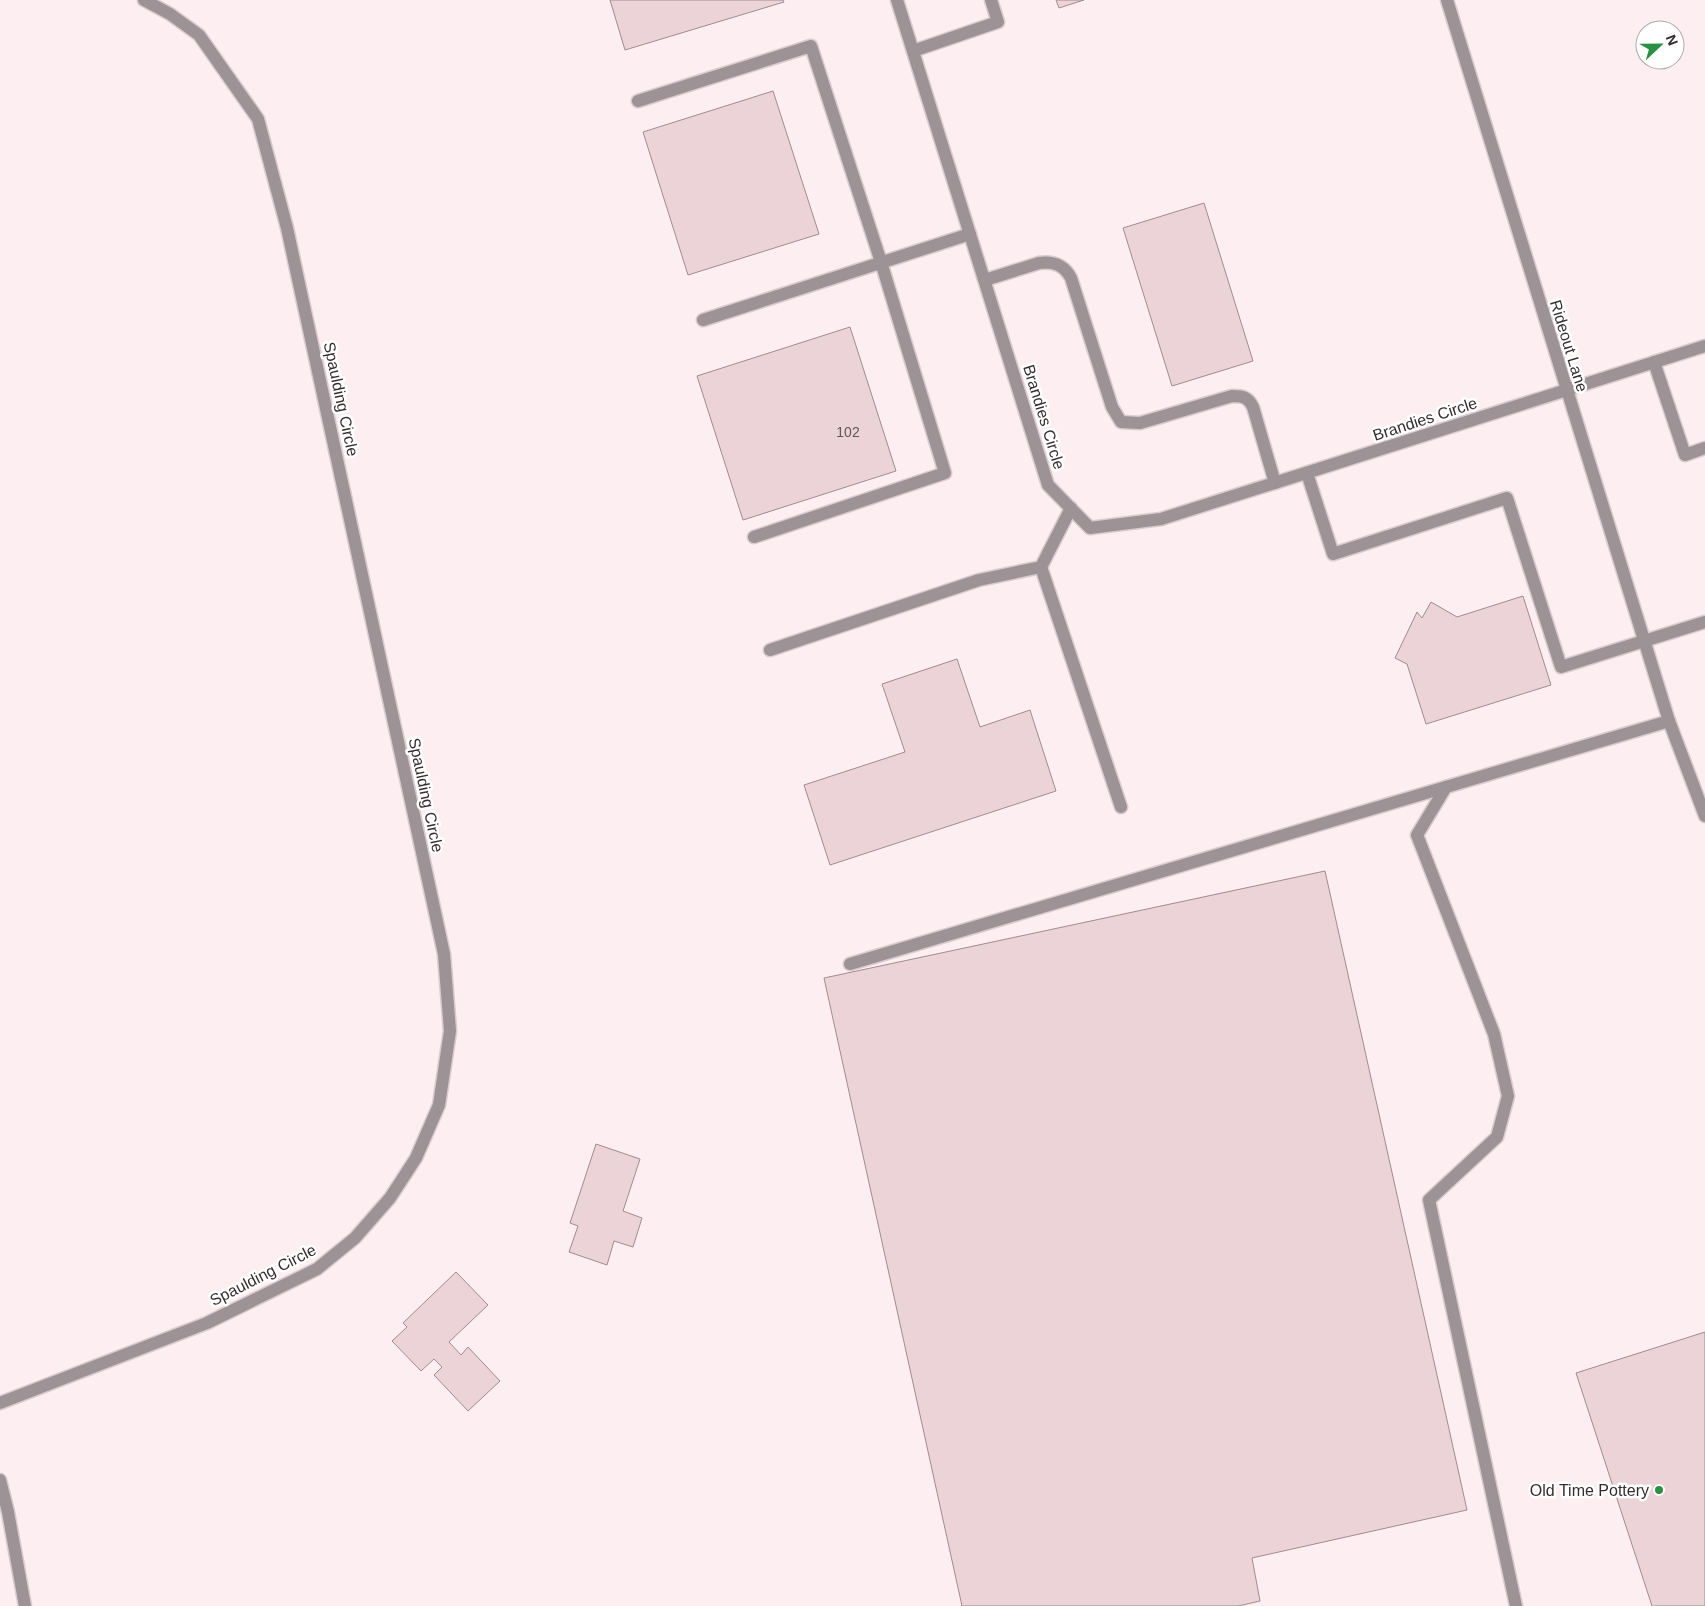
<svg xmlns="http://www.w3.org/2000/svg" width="1705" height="1606" viewBox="0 0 1705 1606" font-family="Arial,sans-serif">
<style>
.building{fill:#ebd3d8;stroke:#a18b90}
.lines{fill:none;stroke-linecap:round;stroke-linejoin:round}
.minor-casing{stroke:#d9cbce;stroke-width:15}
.minor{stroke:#9d9295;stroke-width:12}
.poi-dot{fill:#2b9046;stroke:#fff;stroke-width:2}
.labels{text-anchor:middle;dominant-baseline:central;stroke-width:5;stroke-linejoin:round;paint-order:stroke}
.number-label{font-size:14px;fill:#635659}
.street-label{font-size:16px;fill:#362d2f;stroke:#fff}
.poi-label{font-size:16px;fill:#362d2f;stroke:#fff;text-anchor:end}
</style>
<rect width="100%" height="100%" fill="#fdeef1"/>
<g class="building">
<polygon points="610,0 783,0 784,2 625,50"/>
<polygon points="1056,0 1084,0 1059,8"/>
<polygon points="773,91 819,234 688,275 643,132"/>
<polygon points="1204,203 1253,361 1172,386 1123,228"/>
<polygon points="850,327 896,471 743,520 697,376"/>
<polygon points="1523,596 1551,685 1426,724 1407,664 1395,658 1417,612 1422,618 1431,602 1457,617"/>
<polygon points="957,659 980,727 1030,710 1056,791 830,865 804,785 905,752 882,684"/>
<polygon points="1325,871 1467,1510 1252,1558 1260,1601 1238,1606 962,1606 824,978"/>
<polygon points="596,1144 640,1159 623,1211 642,1218 633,1247 614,1241 607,1265 569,1252 578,1226 570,1223"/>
<polygon points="456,1272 488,1305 449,1342 461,1355 468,1347 500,1381 468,1411 434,1375 442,1367 434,1359 421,1371 392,1341 407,1327 403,1323"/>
<polygon points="1705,1332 1705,1606 1652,1606 1576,1373"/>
</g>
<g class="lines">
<g class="minor-casing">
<g id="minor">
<polyline points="897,0 1048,485 1090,528 1161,519 1705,346"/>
<polyline points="1447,0 1669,721 1446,787 1417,835 1494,1034 1508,1096 1497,1137 1429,1200 1516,1606"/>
<polyline points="913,51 998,22 991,0"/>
<polyline points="638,101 811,46 881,262 945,473 754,537"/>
<path d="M985,280L1039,263C1054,261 1064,265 1071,278L1112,407L1121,422L1140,423L1232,396C1243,396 1248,397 1253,407L1275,483"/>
<polyline points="703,320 970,234"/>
<polyline points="1654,362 1685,455 1705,448"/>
<polyline points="1307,473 1333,554 1507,498 1561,667 1705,622"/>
<polyline points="1041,567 1121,807"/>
<polyline points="770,650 979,580 1041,567 1071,508"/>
<polyline points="1669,721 1705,816"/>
<polyline points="850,964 1446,787"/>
<polyline points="0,1403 207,1323 317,1269 355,1238 390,1198 416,1158 439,1105 450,1031 444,954 287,228 258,119 199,35 170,14 144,0"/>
<polyline points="0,1480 8,1512 25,1606"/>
</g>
</g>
<use href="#minor" class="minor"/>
</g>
<circle class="poi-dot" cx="1659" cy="1490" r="5"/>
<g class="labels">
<g class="number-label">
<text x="848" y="432">102</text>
</g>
<g class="street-label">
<text transform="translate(1569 346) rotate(73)">Rideout Lane</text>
<text transform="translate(341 399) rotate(78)">Spaulding Circle</text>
<text transform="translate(1044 417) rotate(73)">Brandies Circle</text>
<text transform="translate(1425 419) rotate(-18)">Brandies Circle</text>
<text transform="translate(426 795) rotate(78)">Spaulding Circle</text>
<text transform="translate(263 1275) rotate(-27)">Spaulding Circle</text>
</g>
<g class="poi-label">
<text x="1649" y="1490">Old Time Pottery</text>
</g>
</g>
<g transform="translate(1660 45) rotate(68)"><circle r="24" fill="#ffffff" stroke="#afabac"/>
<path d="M0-4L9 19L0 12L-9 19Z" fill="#2b9046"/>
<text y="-8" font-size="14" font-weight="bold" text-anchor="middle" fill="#362d2f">N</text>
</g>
</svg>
